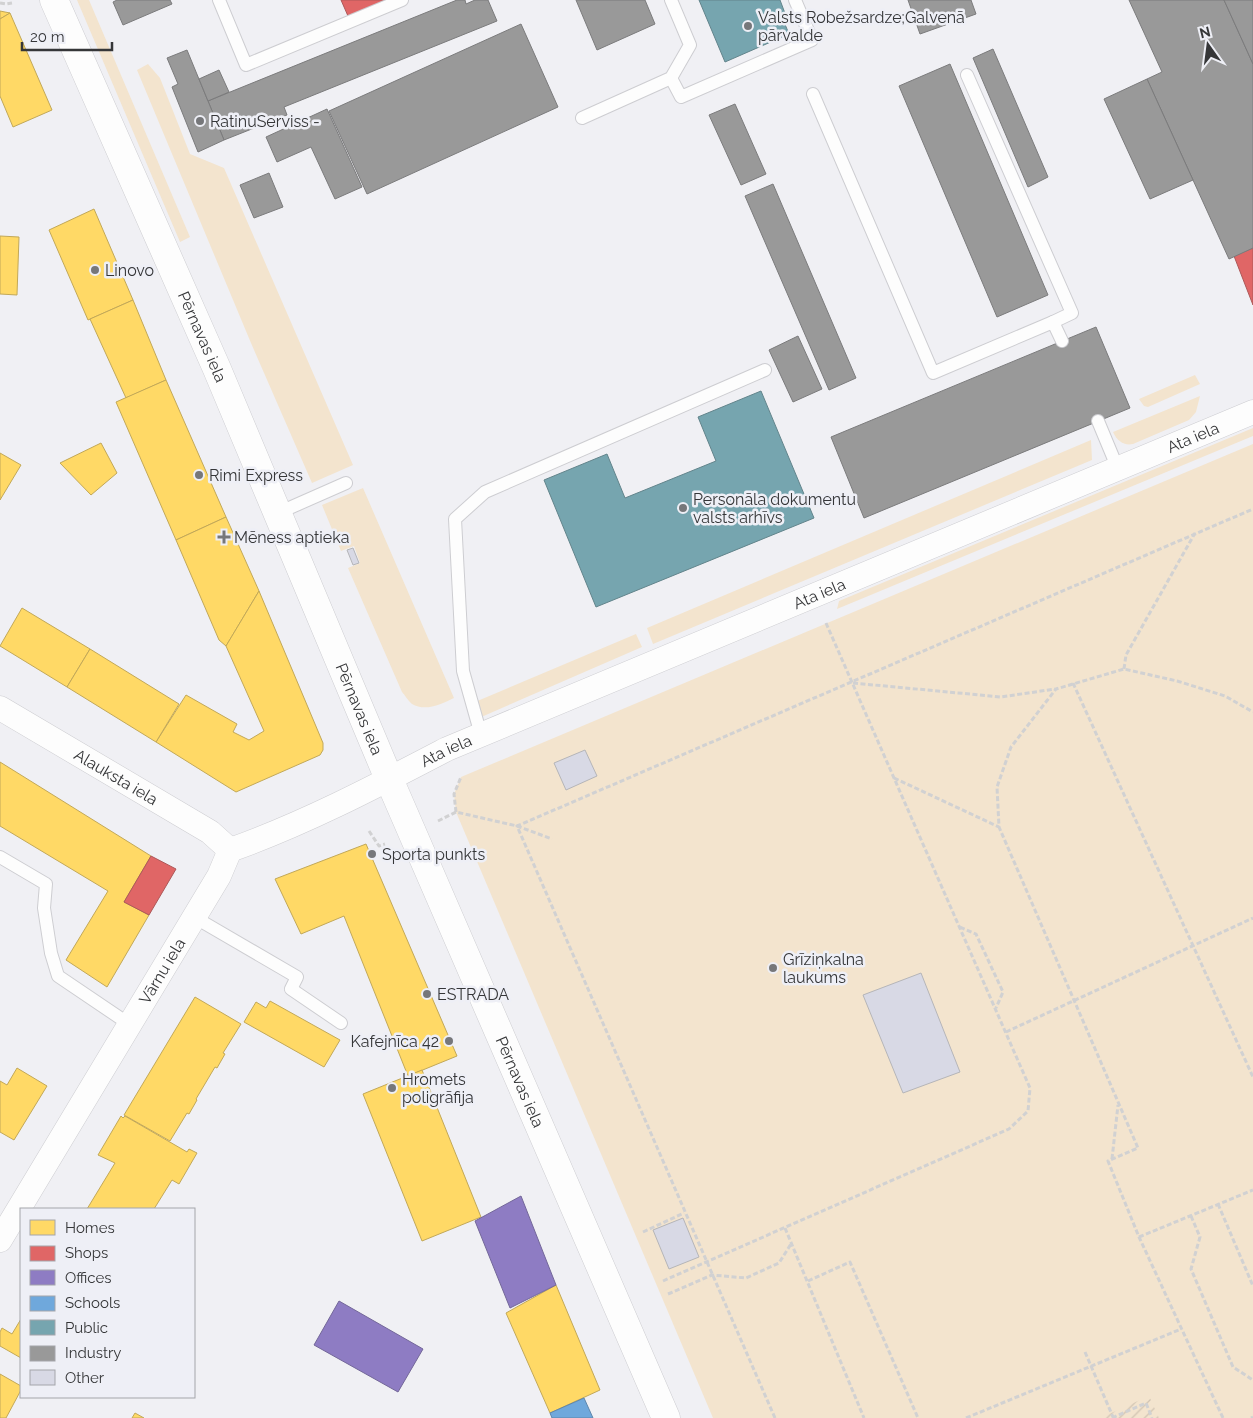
<svg xmlns="http://www.w3.org/2000/svg" width="1253" height="1418" viewBox="0 0 1253 1418" font-family="Raleway,sans-serif">
<style>
.green{fill:#f3e4ce}
.garden{fill:url(#garden-furrows)}
.homes{fill:#ffd966;stroke:#c2a858}
.shops{fill:#e06666;stroke:#ad5858}
.offices{fill:#8e7cc3;stroke:#736799}
.schools{fill:#6fa8dc;stroke:#5e86ab}
.public{fill:#76a5af;stroke:#62848b}
.industry{fill:#999;stroke:#7b7b7c}
.building{fill:#d8d9e5;stroke:#b5b5b8}
.lines{fill:none;stroke-linecap:round;stroke-linejoin:round}
.lane-casing{stroke:#cdcdd1;stroke-width:14}
.street-casing{stroke:#cdcdd1;stroke-width:25}
.primary-casing{stroke:#cdcdd1;stroke-width:29}
.path{stroke:#d1d1d2;stroke-width:3;stroke-dasharray:5 2.5;stroke-linecap:butt}
.lane{stroke:#fdfdfd;stroke-width:12}
.street{stroke:#fdfdfd;stroke-width:24}
.primary{stroke:#fdfdfd;stroke-width:28}
.poi-dot{fill:#76777a;stroke:#eeeff6;stroke-width:2}
.labels{text-anchor:middle;dominant-baseline:central;stroke-width:5;stroke-linejoin:round;paint-order:stroke}
.poi-label{font-size:16px;fill:#353638;stroke:#eeeff6;text-anchor:start}
.street-label{font-size:16px;fill:#353638;stroke:#eeeff6}
</style>
<defs>
<pattern id="garden-furrows" width="10" height="10" patternUnits="userSpaceOnUse" patternTransform="scale(1.25)"><rect width="10" height="10" fill="#f3e4ce"/><path d="M-1 1l2-2M0 10L10 0M9 11l2-2" fill="none" stroke="#d1c4b2"/></pattern>
</defs>
<rect width="100%" height="100%" fill="#f0f0f4"/>
<g class="green">
<polygon points="77,0 89,0 190,237 180,242"/>
<polygon points="148,64 160,78 190,154 224,168 353,465 312,483 251,343 137,70"/>
<polygon points="1195,375 1200,384 1148,407 1144,406 1139,399"/>
<path d="M1200,396L1196,412L1189,420L1133,444C1124,446 1117,441 1113,432Z"/>
<polygon points="1253,428 1253,436 837,609 839,601"/>
<polygon points="1091,440 1092,460 653,644 647,628"/>
<polygon points="1253,444 1253,1418 713,1418 456,812 454,794 461,777"/>
<path d="M363,488L454,698C442,704 425,712 412,704C408,701 405,695 402,692L348,568L360,563L354,546L341,551L322,505Z"/>
<polygon points="636,634 642,647 479,718 475,702"/>
</g>
<polygon class="garden" points="1149,1396 1159,1418 1100,1418"/>
<g class="homes">
<polygon points="0,11 10,13 0,19"/>
<polygon points="10,13 52,110 13,127 0,96 0,19"/>
<polygon points="94,209 133,300 88,320 49,230"/>
<polygon points="0,236 19,237 17,295 0,294"/>
<polygon points="133,300 166,380 126,398 90,319"/>
<polygon points="166,380 226,517 176,540 116,402"/>
<polygon points="101,443 117,473 91,495 60,463"/>
<polygon points="0,453 21,465 0,500"/>
<polygon points="226,517 259,591 226,646 219,640 176,540"/>
<polygon points="259,591 323,743 323,750 320,755 236,792 156,742 186,695 237,724 233,732 249,740 264,731 226,646"/>
<polygon points="22,608 90,649 67,687 0,646"/>
<polygon points="90,649 179,704 156,742 67,687"/>
<polygon points="0,762 151,856 124,902 149,915 107,987 66,960 108,891 0,826"/>
<polygon points="366,844 457,1056 408,1076 344,916 301,934 275,879"/>
<polygon points="195,997 241,1024 223,1053 225,1054 217,1068 215,1067 196,1099 197,1100 189,1114 187,1113 170,1141 124,1115"/>
<polygon points="270,1001 340,1040 324,1067 244,1022 256,1002 266,1008"/>
<polygon points="17,1068 47,1086 14,1140 0,1132 0,1081 7,1085"/>
<polygon points="422,1070 481,1217 422,1241 363,1094"/>
<polygon points="121,1116 123,1118 125,1116 187,1152 189,1149 197,1153 179,1184 172,1180 154,1209 87,1209 115,1163 98,1155"/>
<polygon points="556,1285 600,1390 550,1413 506,1313"/>
<polygon points="21,1319 21,1358 0,1346 0,1332 2,1328 12,1334"/>
<polygon points="0,1374 21,1386 21,1390 6,1418 0,1418"/>
<polygon points="135,1413 144,1418 132,1418"/>
</g>
<g class="shops">
<polygon points="341,0 387,0 348,16"/>
<polygon points="1253,248 1253,305 1234,256"/>
<polygon points="151,856 176,869 149,915 124,902"/>
</g>
<g class="offices">
<polygon points="521,1196 556,1285 510,1308 475,1221"/>
<polygon points="339,1301 423,1349 398,1392 314,1345"/>
</g>
<polygon class="schools" points="584,1398 593,1418 552,1418 550,1413"/>
<g class="public">
<polygon points="699,0 780,0 786,16 782,17 789,34 725,62"/>
<polygon points="761,391 814,518 596,607 544,480 607,454 625,498 716,461 698,417"/>
</g>
<g class="industry">
<polygon points="117,0 170,0 172,4 123,25 113,2"/>
<polygon points="457,0 465,0 466,4 475,0 488,0 497,21 284,107 287,115 224,140 208,101"/>
<polygon points="576,0 645,0 655,24 597,50"/>
<polygon points="908,0 971,0 976,14 920,34"/>
<polygon points="1129,0 1224,0 1253,64 1253,248 1229,259 1147,79 1162,72"/>
<polygon points="1224,0 1253,0 1253,64"/>
<polygon points="521,24 558,107 367,194 329,111"/>
<polygon points="993,49 1048,177 1028,187 973,58"/>
<polygon points="187,50 224,140 198,152 172,87 178,84 167,58"/>
<polygon points="950,64 1048,295 997,317 899,86"/>
<polygon points="219,70 229,92 208,101 199,79"/>
<polygon points="1147,79 1193,180 1150,199 1104,99"/>
<polygon points="735,104 766,174 741,185 709,115"/>
<polygon points="327,109 362,187 335,199 311,147 277,162 266,137"/>
<polygon points="269,173 283,207 254,218 240,185"/>
<polygon points="773,184 856,378 829,390 745,196"/>
<polygon points="1096,327 1130,408 864,518 831,437"/>
<polygon points="798,336 822,389 793,402 769,350"/>
</g>
<g class="building">
<polygon points="353,548 359,563 353,565 347,550"/>
<polygon points="585,750 597,776 566,790 554,763"/>
<polygon points="921,973 960,1072 903,1093 863,995"/>
<polygon points="683,1218 699,1257 669,1269 653,1230"/>
</g>
<g class="lines">
<g class="lane-casing">
<g id="lane">
<polyline points="219,0 246,65 402,0"/>
<polyline points="967,75 1072,313 1053,322"/>
<polyline points="671,78 681,97 812,40 795,0"/>
<polyline points="813,94 933,373 1053,322 1062,341"/>
<polyline points="582,118 671,78 690,45 671,0"/>
<polyline points="1098,421 1118,469"/>
<polyline points="278,513 346,483"/>
<polyline points="481,735 463,671 455,519 485,492 765,370"/>
<polyline points="0,857 46,884 44,908 51,953 58,976 129,1024"/>
<polyline points="194,917 297,977 291,989 341,1023"/>
</g>
</g>
<g class="street-casing">
<g id="street">
<path id="s1" d="M0,708L210,832L230,850"/>
<path id="s2" d="M0,1240L219,876L230,850C304,824 378,785 447,749L1253,412"/>
</g>
</g>
<g class="primary-casing">
<g id="primary">
<path id="s3" d="M54,0L217,369L389,779L666,1418"/>
</g>
</g>
<g class="path">
<polyline points="0,3 6,4 12,3"/>
<polyline points="1124,669 1126,655 1195,533"/>
<polyline points="853,683 1001,697 1055,689"/>
<polyline points="1073,683 1253,1077"/>
<polyline points="894,778 999,827"/>
<polyline points="456,812 454,794 461,777"/>
<polyline points="438,821 456,812 517,826 552,839"/>
<polyline points="369,831 379,846 385,844"/>
<polyline points="960,927 976,934 1003,992 996,1008"/>
<polyline points="1006,1032 1253,918"/>
<polyline points="1112,1159 1118,1105"/>
<polyline points="1218,1204 1253,1286"/>
<polyline points="1191,1216 1200,1237 1191,1269 1233,1367 1253,1380"/>
<polyline points="785,1228 864,1418"/>
<polyline points="643,1232 684,1213"/>
<polyline points="1139,1237 1253,1190"/>
<polyline points="663,1281 1009,1129 1028,1111 1030,1088 826,623"/>
<polyline points="808,1281 850,1262 918,1418"/>
<polyline points="668,1294 712,1275 746,1278 779,1263 791,1244"/>
<polyline points="1085,1352 1113,1417"/>
<polyline points="775,1418 517,826 1253,509"/>
<polyline points="966,1418 1181,1329"/>
<polyline points="1112,1418 1146,1403 1152,1418"/>
<polyline points="1223,1418 1139,1237 1108,1161 1138,1148 999,827 997,787 1011,747 1056,689 1124,669 1177,681 1225,696 1253,712"/>
<polyline points="1251,1418 1253,1417"/>
</g>
<use href="#lane" class="lane"/>
<use href="#street" class="street"/>
<use href="#primary" class="primary"/>
</g>
<g class="poi-dot">
<circle cx="748" cy="26" r="5"/>
<circle cx="200" cy="121" r="5"/>
<circle cx="95" cy="270" r="5"/>
<circle cx="199" cy="475" r="5"/>
<circle cx="683" cy="508" r="5"/>
<path d="M221.5 529.5h5v5h5v5h-5v5h-5v-5h-5v-5h5z"/>
<circle cx="372" cy="854" r="5"/>
<circle cx="773" cy="968" r="5"/>
<circle cx="427" cy="994" r="5"/>
<circle cx="449" cy="1041" r="5"/>
<circle cx="392" cy="1088" r="5"/>
</g>
<g class="labels">
<g class="poi-label">
<text x="758" y="17">Valsts Robežsardze;Galvenā<tspan x="758" dy="18">pārvalde</tspan></text>
<text x="210" y="121">RatinuServiss -</text>
<text x="105" y="270">Linovo</text>
<text x="209" y="475">Rimi Express</text>
<text x="693" y="499">Personāla dokumentu<tspan x="693" dy="18">valsts arhīvs</tspan></text>
<text x="234" y="537">Mēness aptieka</text>
<text x="382" y="854">Sporta punkts</text>
<text x="783" y="959">Grīziņkalna<tspan x="783" dy="18">laukums</tspan></text>
<text x="437" y="994">ESTRADA</text>
<text x="439" y="1041" text-anchor="end">Kafejnīca 42</text>
<text x="402" y="1079">Hromets<tspan x="402" dy="18">poligrāfija</tspan></text>
</g>
<g class="street-label">
<text stroke="none"><textPath href="#s3" startOffset="368">Pērnavas iela</textPath></text>
<text stroke="none"><textPath href="#s2" startOffset="1501">Ata iela</textPath></text>
<text stroke="none"><textPath href="#s2" startOffset="1096">Ata iela</textPath></text>
<text stroke="none"><textPath href="#s3" startOffset="772">Pērnavas iela</textPath></text>
<text stroke="none"><textPath href="#s2" startOffset="691">Ata iela</textPath></text>
<text stroke="none"><textPath href="#s1" startOffset="135">Alauksta iela</textPath></text>
<text stroke="none"><textPath href="#s2" startOffset="314">Vārnu iela</textPath></text>
<text stroke="none"><textPath href="#s3" startOffset="1178">Pērnavas iela</textPath></text>
</g>
</g>
<rect x="20" y="1208" width="175" height="190" fill="#eeeff6" stroke="#a4a5aa"/>
<rect x="30" y="1220" width="25" height="15" fill="#ffd966" stroke="#a4a5aa"/>
<text x="65" y="1233" font-size="15" fill="#353638">Homes</text>
<rect x="30" y="1246" width="25" height="15" fill="#e06666" stroke="#a4a5aa"/>
<text x="65" y="1258" font-size="15" fill="#353638">Shops</text>
<rect x="30" y="1270" width="25" height="15" fill="#8e7cc3" stroke="#a4a5aa"/>
<text x="65" y="1283" font-size="15" fill="#353638">Offices</text>
<rect x="30" y="1296" width="25" height="15" fill="#6fa8dc" stroke="#a4a5aa"/>
<text x="65" y="1308" font-size="15" fill="#353638">Schools</text>
<rect x="30" y="1320" width="25" height="15" fill="#76a5af" stroke="#a4a5aa"/>
<text x="65" y="1333" font-size="15" fill="#353638">Public</text>
<rect x="30" y="1346" width="25" height="15" fill="#999999" stroke="#a4a5aa"/>
<text x="65" y="1358" font-size="15" fill="#353638">Industry</text>
<rect x="30" y="1370" width="25" height="15" fill="#d8d9e5" stroke="#a4a5aa"/>
<text x="65" y="1383" font-size="15" fill="#353638">Other</text>
<g transform="translate(1208 45) rotate(346)" stroke="#eeeff6" stroke-width="4" paint-order="stroke">
<path d="M0-4L9 19L0 12L-9 19Z" fill="#353638"/>
<text y="-8" font-size="14" font-weight="bold" text-anchor="middle" fill="#353638">N</text>
</g>
<path d="M22 42v8h90v-8" fill="none" stroke="#353638" stroke-width="2.5"/>
<text x="30" y="42" font-size="15" fill="#353638" stroke="#eeeff6" stroke-width="4" paint-order="stroke">20 m</text>
</svg>
